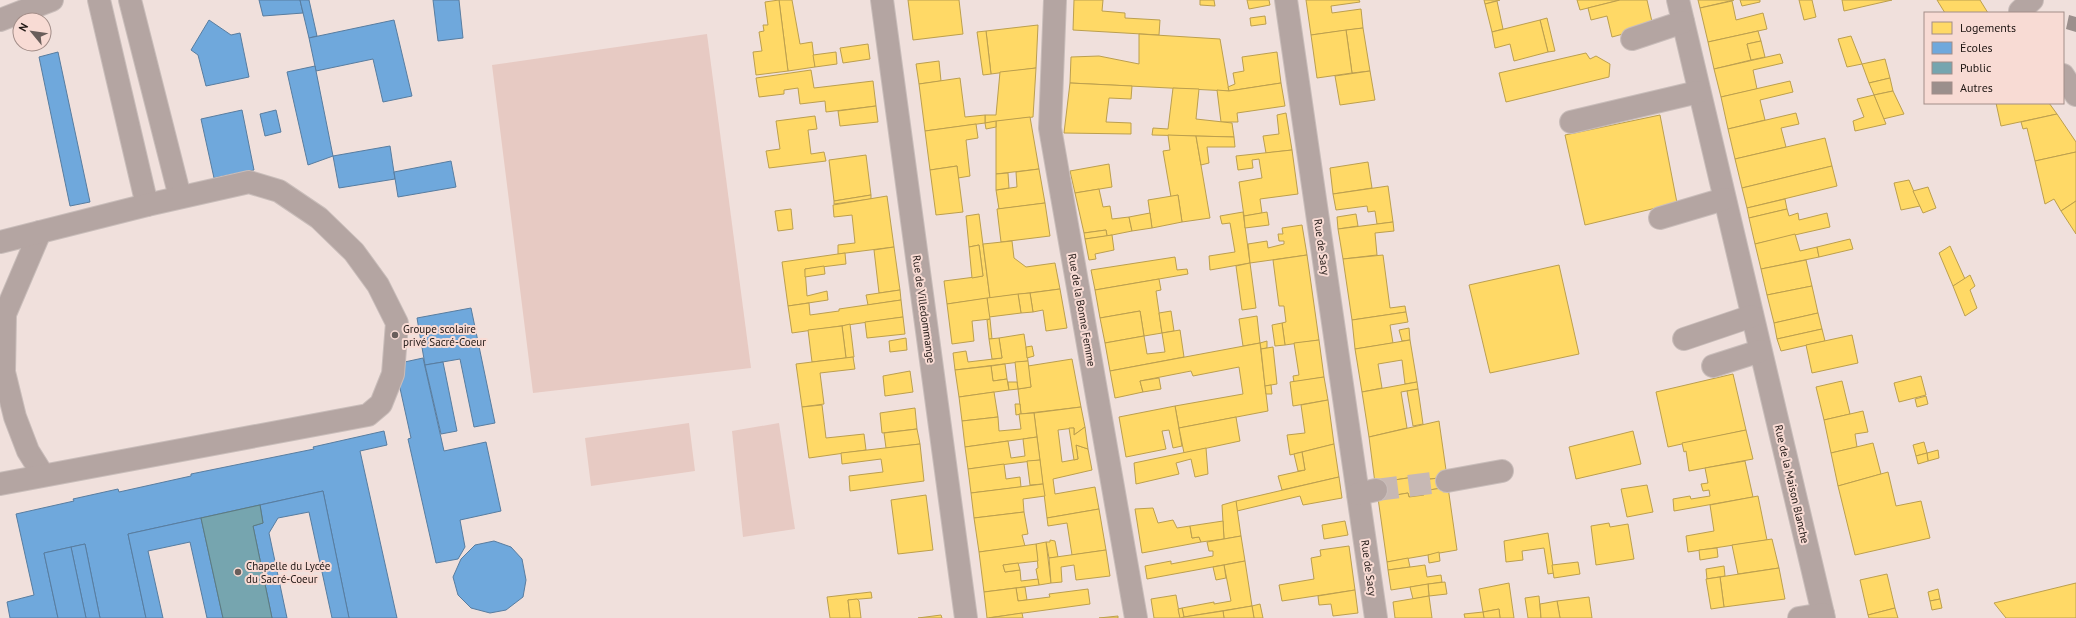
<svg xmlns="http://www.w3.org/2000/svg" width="2076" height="618" viewBox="0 0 2076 618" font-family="'PT Sans',sans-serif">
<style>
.green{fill:#e7cac3}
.homes{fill:#ffd966;stroke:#bc9f4e}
.schools{fill:#6fa8dc;stroke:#587da0}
.public{fill:#76a5af;stroke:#5c7b81}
.building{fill:#9b8f8c}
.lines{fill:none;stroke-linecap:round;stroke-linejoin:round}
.minor-tunnel{stroke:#c7b8b4;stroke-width:22;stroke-dasharray:22 11;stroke-linecap:butt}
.minor-casing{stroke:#c9bdba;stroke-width:24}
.minor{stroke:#b4a5a2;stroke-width:22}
.poi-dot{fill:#695e5b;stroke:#f8dbd4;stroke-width:1.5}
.labels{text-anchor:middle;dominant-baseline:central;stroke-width:4;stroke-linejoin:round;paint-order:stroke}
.street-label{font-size:11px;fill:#211815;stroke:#f8dbd4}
.poi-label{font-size:11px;fill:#211815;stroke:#f8dbd4;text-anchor:start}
</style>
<rect width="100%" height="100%" fill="#f0e0dc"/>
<g class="green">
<polygon points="707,34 751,368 533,393 492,65"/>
<polygon points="689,423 695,471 591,486 585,438"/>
<polygon points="779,423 795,529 743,537 732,431"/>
</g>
<g class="homes">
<polygon points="779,0 792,0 800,44 812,42 815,67 788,71"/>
<polygon points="779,0 788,71 756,75 753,52 762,51 759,32 764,31 763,25 768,25 765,2"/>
<polygon points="908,0 959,0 963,34 913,40"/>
<polygon points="1074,0 1103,0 1102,11 1125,13 1125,18 1160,20 1159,35 1073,30"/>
<polygon points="1200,0 1214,0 1215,6 1200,5"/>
<polygon points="1247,0 1269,0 1270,5 1249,9"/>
<polygon points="1306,0 1359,0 1360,2 1331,6 1332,13 1361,9 1363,28 1311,35"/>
<polygon points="1484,0 1500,0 1485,4"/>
<polygon points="1577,0 1620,0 1580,10"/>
<polygon points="1620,0 1647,0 1653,26 1612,37 1607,16 1591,20 1588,8"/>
<polygon points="1698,0 1734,0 1700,8"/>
<polygon points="1740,0 1760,0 1760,2 1742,6"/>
<polygon points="1799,0 1812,0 1816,17 1804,20"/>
<polygon points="1842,0 1892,0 1844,11"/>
<polygon points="1937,0 1980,0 1988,13 1945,13"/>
<polygon points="1497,1 1503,29 1492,32 1485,4"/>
<polygon points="1732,1 1736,20 1763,13 1767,29 1708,42 1700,8"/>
<polygon points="1265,16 1266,24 1251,26 1250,18"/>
<polygon points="1547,18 1555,51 1548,52 1540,20"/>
<polygon points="1540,20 1548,52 1514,61 1510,44 1495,48 1492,32"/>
<polygon points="1038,25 1036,68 991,74 986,31"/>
<polygon points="1363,28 1370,71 1352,73 1346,30"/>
<polygon points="1346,30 1352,73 1317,78 1311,35"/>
<polygon points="986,31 991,74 983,75 977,32"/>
<polygon points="1758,31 1761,41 1747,44 1751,60 1714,69 1708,42"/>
<polygon points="1139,34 1220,39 1229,91 1070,83 1071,57 1099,56 1139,64"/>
<polygon points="1851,36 1862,64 1847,67 1838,39"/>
<polygon points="1761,41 1765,57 1751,60 1747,44"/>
<polygon points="868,44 870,59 843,63 840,48"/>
<polygon points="836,52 837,64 815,67 813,55"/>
<polygon points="1277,52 1281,83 1229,91 1228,87 1235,84 1233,73 1244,71 1242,57"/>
<polygon points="1586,53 1590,59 1596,56 1610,64 1609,77 1506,102 1499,73"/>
<polygon points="1780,54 1783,63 1753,70 1757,89 1721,97 1714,69"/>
<polygon points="1885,59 1890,78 1869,83 1862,64"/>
<polygon points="939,61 941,81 919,84 916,64"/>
<polygon points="1036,68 1033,117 985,123 985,115 996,115 1000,72"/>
<polygon points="811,70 814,88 873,81 876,106 826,112 825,101 800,104 798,88 784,90 784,94 759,97 756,78"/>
<polygon points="1370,71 1375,100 1340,105 1335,76"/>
<polygon points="960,78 965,117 985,115 985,123 925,131 919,84"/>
<polygon points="1890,78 1893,91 1874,95 1869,83"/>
<polygon points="1790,81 1793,92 1760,100 1765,120 1728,129 1721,97"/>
<polygon points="1070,83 1132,86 1131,99 1109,98 1106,122 1131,123 1131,134 1064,133"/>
<polygon points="1281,83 1285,106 1237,113 1238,122 1221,122 1217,90 1229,91"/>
<polygon points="1173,88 1199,89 1196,119 1232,123 1234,137 1152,135 1153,128 1168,129"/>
<polygon points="1893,91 1904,114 1883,119 1874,95"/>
<polygon points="1874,95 1886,124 1855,131 1853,121 1864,117 1857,99"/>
<polygon points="1996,103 2049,103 2057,114 2001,126"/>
<polygon points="876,106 878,122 840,126 838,111"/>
<polygon points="1286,113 1292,150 1266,153 1263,136 1279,134 1277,115"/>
<polygon points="1796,113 1799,124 1781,128 1786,147 1735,159 1728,129"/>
<polygon points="2057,114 2076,142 2076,152 2035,161 2027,128 2023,129 2021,122"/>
<polygon points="1660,115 1677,203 1585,225 1565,135"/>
<polygon points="815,116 817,129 808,130 811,154 824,152 826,161 769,168 766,151 780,149 776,121"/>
<polygon points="1030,117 1039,169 996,174 996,121"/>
<polygon points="996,121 996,127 986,129 985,123"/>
<polygon points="976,124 978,138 966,140 970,176 958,178 957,166 930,170 925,131"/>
<polygon points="1168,135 1196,136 1210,218 1182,222 1178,195 1171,197 1163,151 1170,150"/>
<polygon points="1196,136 1234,137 1235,147 1207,147 1209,163 1201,165"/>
<polygon points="1825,138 1832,166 1742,188 1735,159"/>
<polygon points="1292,150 1298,194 1260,199 1262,213 1244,216 1239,182 1262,178 1259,159 1252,160 1253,168 1238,170 1236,156"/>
<polygon points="2076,152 2076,201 2061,211 2054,199 2045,204 2035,161"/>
<polygon points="866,155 871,195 834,201 829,160"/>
<polygon points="1368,162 1372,188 1333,194 1330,168"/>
<polygon points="1109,164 1112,187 1075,193 1070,171"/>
<polygon points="957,166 963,212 936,215 930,170"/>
<polygon points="1832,166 1837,186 1747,208 1742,188"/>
<polygon points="1039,169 1045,203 999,209 996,190 1017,187 1016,172"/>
<polygon points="1008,173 1009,188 996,190 996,174"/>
<polygon points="1909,180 1920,206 1901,210 1894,183"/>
<polygon points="1388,186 1393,222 1377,224 1375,211 1368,212 1367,206 1336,210 1333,194"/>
<polygon points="1928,187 1936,208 1923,213 1913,191"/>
<polygon points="1099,189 1103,207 1110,206 1112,219 1129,217 1132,231 1107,236 1106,230 1084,233 1075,193"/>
<polygon points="871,195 871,199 834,204 834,201"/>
<polygon points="1178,195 1182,222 1152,228 1148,200"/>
<polygon points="887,196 894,247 838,254 838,245 855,243 852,215 834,217 833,205"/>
<polygon points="1785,199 1787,209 1749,218 1747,208"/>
<polygon points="2076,201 2076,234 2061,211"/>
<polygon points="1045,203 1050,236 1001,242 997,209"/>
<polygon points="791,209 793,229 778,231 775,211"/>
<polygon points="1787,209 1789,216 1798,213 1799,220 1827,213 1830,227 1755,244 1749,218"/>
<polygon points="1243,212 1250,263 1210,270 1209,256 1235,252 1230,223 1222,224 1220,216"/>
<polygon points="1267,212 1269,225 1245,228 1244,216"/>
<polygon points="1150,213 1152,228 1132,231 1129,217"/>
<polygon points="979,214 990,298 947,304 944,281 983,276 979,245 969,247 966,216"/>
<polygon points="1356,214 1358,226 1338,229 1337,217"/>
<polygon points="1393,222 1394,231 1375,233 1377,255 1343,259 1338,229"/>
<polygon points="1302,225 1307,255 1250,263 1248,244 1267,241 1268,248 1284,244 1284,241 1279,241 1278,234 1283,234 1282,228"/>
<polygon points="1106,230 1107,236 1085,239 1084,233"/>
<polygon points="1795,234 1800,251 1817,247 1819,257 1761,269 1755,244"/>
<polygon points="1112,235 1114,250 1095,254 1096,259 1089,260 1085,239"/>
<polygon points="1850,239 1853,249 1819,257 1817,247"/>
<polygon points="1012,241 1014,258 1026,267 1055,263 1060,289 990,298 983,244"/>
<polygon points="979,245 983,276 972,278 969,247"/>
<polygon points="1950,246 1965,279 1953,286 1939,253"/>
<polygon points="894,247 900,290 879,293 874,250"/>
<polygon points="845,253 846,264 805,269 807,296 827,291 828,300 788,306 782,262"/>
<polygon points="1307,255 1319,340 1285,345 1282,323 1286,322 1284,306 1279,306 1273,260"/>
<polygon points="1383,255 1390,308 1405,306 1406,312 1352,320 1343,259"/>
<polygon points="1175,257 1177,270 1187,269 1188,274 1095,290 1091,270"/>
<polygon points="1806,260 1812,286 1767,295 1761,269"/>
<polygon points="1250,263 1256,308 1242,310 1236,266"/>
<polygon points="1559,265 1579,354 1490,373 1469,285"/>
<polygon points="824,266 825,274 805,277 805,269"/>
<polygon points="1970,275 1975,286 1970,290 1977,308 1965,316 1953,286"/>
<polygon points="1159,279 1161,290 1156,291 1162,333 1144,336 1140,311 1100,318 1095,290"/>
<polygon points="1812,286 1818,313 1774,323 1767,295"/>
<polygon points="1060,289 1067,328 1046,331 1043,310 1033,312 1030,293"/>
<polygon points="900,290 901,300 868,305 866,295"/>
<polygon points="1030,293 1033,312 1021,313 1018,294"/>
<polygon points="1018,294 1021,313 989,317 987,298"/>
<polygon points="987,298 990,319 972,321 974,341 952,344 947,304"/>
<polygon points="901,300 903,317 792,333 788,306 809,303 810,315 839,311 839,309"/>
<polygon points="1140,311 1144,336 1105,343 1100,318"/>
<polygon points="1171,311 1174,331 1162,333 1159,313"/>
<polygon points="1406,312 1408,322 1390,325 1393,343 1355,349 1352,320"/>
<polygon points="1818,313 1822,329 1777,339 1774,323"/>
<polygon points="1257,316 1260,343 1243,346 1239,319"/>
<polygon points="903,317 905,334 867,338 865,322"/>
<polygon points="990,319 992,339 989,339 987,320"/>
<polygon points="1282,323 1285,345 1275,346 1272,325"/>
<polygon points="850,324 854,357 846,358 842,326"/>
<polygon points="842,326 846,358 812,362 808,330"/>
<polygon points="1409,328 1410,340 1402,341 1399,330"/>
<polygon points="1822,329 1825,341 1781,351 1777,339"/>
<polygon points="1180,330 1184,357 1110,371 1105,343 1144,336 1147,354 1165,352 1162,333"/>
<polygon points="1024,334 1028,361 955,370 953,353 966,351 968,362 1002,358 999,338"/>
<polygon points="1852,335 1858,363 1812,373 1806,345"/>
<polygon points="906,338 907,350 890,352 889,341"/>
<polygon points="999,338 1002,358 992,359 989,339"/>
<polygon points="1319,340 1324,377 1294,382 1293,376 1299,375 1294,343"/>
<polygon points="1410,340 1417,382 1405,384 1402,360 1378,364 1382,388 1362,392 1355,349"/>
<polygon points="1267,341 1267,348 1261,349 1260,343"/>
<polygon points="1260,343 1268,411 1179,428 1175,406 1243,394 1239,367 1193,376 1191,371 1140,381 1143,392 1115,398 1110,371"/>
<polygon points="1032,346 1034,356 1027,358 1026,347"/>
<polygon points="1273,347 1277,384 1265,386 1261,349"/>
<polygon points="853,357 855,369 820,373 824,404 802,407 796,364"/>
<polygon points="1072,359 1081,407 1021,414 1018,389 1031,387 1028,366"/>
<polygon points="1028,361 1031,387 1018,389 1015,362"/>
<polygon points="1005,364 1007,379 993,381 991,366"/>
<polygon points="991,366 993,381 1007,379 1009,390 959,397 955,370"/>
<polygon points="910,371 913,392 885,396 883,376"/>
<polygon points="1733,374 1746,430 1668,447 1656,392"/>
<polygon points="1921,376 1926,395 1899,402 1894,383"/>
<polygon points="1324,377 1328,400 1293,406 1290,382"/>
<polygon points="1159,378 1161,389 1143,392 1140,381"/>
<polygon points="1842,381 1850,414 1824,420 1816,387"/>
<polygon points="1008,382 1017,382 1018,389 1009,390"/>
<polygon points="1417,382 1418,389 1401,392 1407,428 1369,437 1362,392"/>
<polygon points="1271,385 1272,394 1266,394 1265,386"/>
<polygon points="1418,389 1423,424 1413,426 1407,391"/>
<polygon points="994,392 998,417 962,421 959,397"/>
<polygon points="1926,396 1928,404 1917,407 1915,399"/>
<polygon points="1328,400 1334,444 1290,455 1287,435 1305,433 1301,405"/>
<polygon points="1015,404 1020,404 1021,414 1016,415"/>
<polygon points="822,405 826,438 864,434 866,450 809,458 802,407"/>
<polygon points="1175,406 1182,446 1173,448 1169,430 1162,431 1166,449 1126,457 1119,417"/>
<polygon points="1081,407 1085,427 1074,435 1074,428 1058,430 1062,462 1078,459 1076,445 1088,449 1092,470 1053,479 1055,494 1095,487 1099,509 1047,518 1034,413"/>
<polygon points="915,408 917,429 882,433 880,413"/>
<polygon points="1863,411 1868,432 1855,434 1857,447 1831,453 1824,420"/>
<polygon points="1034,413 1037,437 965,447 962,421 998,417 999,431 1021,429 1019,414"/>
<polygon points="1236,417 1240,441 1184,453 1179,428"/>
<polygon points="1439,421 1447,477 1414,481 1414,477 1375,483 1369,437"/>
<polygon points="1085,427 1088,449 1076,445 1078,459 1074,460 1069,428 1074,428 1074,435"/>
<polygon points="917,429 920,444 886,448 884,433"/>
<polygon points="1746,430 1753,459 1689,471 1686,451 1684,452 1682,443"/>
<polygon points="1633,431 1641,464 1576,479 1569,447"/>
<polygon points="1037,437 1040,460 968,469 965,447 1008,441 1011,458 1025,456 1023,439"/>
<polygon points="1924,442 1927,453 1916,456 1913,445"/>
<polygon points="1873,443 1881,474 1838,486 1831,453"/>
<polygon points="920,444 924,481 850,491 849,476 883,472 881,459 842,464 841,453"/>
<polygon points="1334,444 1339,477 1282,490 1278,476 1305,470 1302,452"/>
<polygon points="1206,448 1208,474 1195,477 1191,459 1176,463 1179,474 1136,484 1134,463"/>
<polygon points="1938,450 1939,458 1928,461 1927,453"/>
<polygon points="1302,452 1305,470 1298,471 1294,454"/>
<polygon points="1927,453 1928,461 1918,464 1916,456"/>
<polygon points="1040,460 1043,484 1030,485 1027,461"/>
<polygon points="1745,461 1753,497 1674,511 1673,499 1690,496 1691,499 1710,496 1709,490 1703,491 1701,484 1708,483 1705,468"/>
<polygon points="1004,464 1006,479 1020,477 1021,487 971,493 968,469"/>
<polygon points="1888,472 1896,506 1921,501 1930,538 1855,555 1838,486"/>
<polygon points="1339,477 1342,498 1303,505 1300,496 1237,511 1236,501"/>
<polygon points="1414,477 1414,481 1447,477 1448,487 1423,491 1424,495 1409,497 1408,493 1378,498 1375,483"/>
<polygon points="1043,484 1045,496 1023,499 1024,512 974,518 971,493"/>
<polygon points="1647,485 1653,512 1627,517 1621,489"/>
<polygon points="1448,487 1457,550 1387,562 1378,498 1408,493 1409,497 1424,495 1423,491"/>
<polygon points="926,495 933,550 898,554 891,500"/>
<polygon points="1758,496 1767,540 1688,552 1686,536 1714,531 1710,505"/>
<polygon points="1236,501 1241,536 1224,539 1222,505"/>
<polygon points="1153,508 1158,523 1173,520 1177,528 1190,526 1192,538 1199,537 1201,542 1142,553 1135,509"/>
<polygon points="1099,509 1106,550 1072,555 1067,523 1048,526 1047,518"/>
<polygon points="1024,512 1028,534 1022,535 1025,546 979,552 974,518"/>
<polygon points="1223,521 1224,539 1201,542 1199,537 1192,538 1190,526"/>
<polygon points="1345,521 1348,535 1324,539 1322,525"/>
<polygon points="1609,523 1610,527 1628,524 1634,559 1596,565 1591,526"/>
<polygon points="1548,533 1554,573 1548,574 1544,548 1522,551 1523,560 1506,562 1504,541"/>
<polygon points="1241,536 1245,561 1147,579 1145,566 1171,561 1171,564 1213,556 1213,551 1209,551 1207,542"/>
<polygon points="1772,539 1779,568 1738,574 1732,545"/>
<polygon points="1050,540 1055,541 1058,557 1049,558 1046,542 1050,542"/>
<polygon points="1046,542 1051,583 1039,585 1036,569 1038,568 1036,544"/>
<polygon points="1036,544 1038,561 1003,565 1005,572 1020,570 1021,581 1038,579 1039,585 984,592 979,552"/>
<polygon points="1349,546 1355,590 1282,601 1279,585 1314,579 1311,558 1321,556 1320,550"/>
<polygon points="1717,548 1718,557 1700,560 1699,550"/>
<polygon points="1106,550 1110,576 1076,580 1074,565 1061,567 1062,582 1051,583 1049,558"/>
<polygon points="1439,552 1440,561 1429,563 1428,555"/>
<polygon points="1408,558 1410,567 1388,570 1387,562"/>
<polygon points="1245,561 1252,606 1184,617 1182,608 1214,602 1214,604 1231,601 1224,565"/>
<polygon points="1578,562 1580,574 1554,578 1552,565"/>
<polygon points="1018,563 1020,570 1005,572 1003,565"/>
<polygon points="1224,565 1226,578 1216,580 1213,567"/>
<polygon points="1425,565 1427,577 1441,575 1442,582 1391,590 1388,570"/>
<polygon points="1724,566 1725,576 1707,579 1706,569"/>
<polygon points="1779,568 1785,599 1724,607 1720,577"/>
<polygon points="1887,574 1895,608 1868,615 1860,580"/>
<polygon points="1720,577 1724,607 1711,609 1706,579"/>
<polygon points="1445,582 1447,594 1429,596 1428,584"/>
<polygon points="1509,583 1514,618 1500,618 1499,609 1483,612 1479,589"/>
<polygon points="2076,583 2076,618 2006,618 1994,603"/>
<polygon points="1428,584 1429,596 1413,599 1410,587"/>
<polygon points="1025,587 1027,600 1018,601 1016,588"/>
<polygon points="1016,588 1018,601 1050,597 1049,594 1088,589 1090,604 987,618 984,592"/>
<polygon points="1938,589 1940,599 1930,601 1928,592"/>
<polygon points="1355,590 1358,613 1333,616 1331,604 1319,605 1318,596"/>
<polygon points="871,592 872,598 848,600 850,618 830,618 827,597"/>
<polygon points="1176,595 1180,618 1154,618 1151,599"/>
<polygon points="1429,596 1432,618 1395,618 1393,602"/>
<polygon points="1539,596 1541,618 1528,618 1525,598"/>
<polygon points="1589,597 1592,618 1560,618 1557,601"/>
<polygon points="857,599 859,601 861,618 850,618 848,600"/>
<polygon points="1940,599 1942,608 1932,610 1930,601"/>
<polygon points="1557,601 1560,618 1541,618 1540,604"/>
<polygon points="1260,604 1263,618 1254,618 1252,606"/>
<polygon points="1252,606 1254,618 1224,618 1223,611"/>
<polygon points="1182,608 1184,617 1180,618 1178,609"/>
<polygon points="1895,608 1898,618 1869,618 1868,615"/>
<polygon points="1499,609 1500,618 1484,618 1483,612"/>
<polygon points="1223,611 1224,618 1182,618 1184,617"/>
<polygon points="1483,612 1484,618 1465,618 1464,614"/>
<polygon points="1022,613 1023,618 989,618"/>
<polygon points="941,615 942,618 918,618"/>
<polygon points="1118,616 1118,618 1099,618"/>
</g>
<g class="schools">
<polygon points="259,0 300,0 303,13 263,16"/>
<polygon points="300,0 309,0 317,36 309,38"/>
<polygon points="433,0 459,0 463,38 438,41"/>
<polygon points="209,20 231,35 240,33 249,77 206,86 198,55 191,50"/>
<polygon points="394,20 412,96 383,102 373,59 316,71 309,38"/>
<polygon points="58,52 90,202 70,206 39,57"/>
<polygon points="315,66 333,156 308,165 287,72"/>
<polygon points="242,110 254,170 214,178 201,119"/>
<polygon points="276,110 281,132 265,136 260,114"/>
<polygon points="390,146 395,179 339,188 333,156"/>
<polygon points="451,161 456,187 398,197 394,172"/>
<polygon points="471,308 495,423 474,427 460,359 425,365 417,318"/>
<polygon points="423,358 444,451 486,442 501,511 460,520 465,547 458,559 436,563 408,439 411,438 396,370 400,363"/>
<polygon points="443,362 457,431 441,434 425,365"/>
<polygon points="384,431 387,445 360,451 397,618 349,618 323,491 128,534 146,618 100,618 85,544 44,553 58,618 10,618 7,602 34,595 16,514 74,501 73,499 118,489 119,492 191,476 191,474 314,449 313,447"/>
<polygon points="323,491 349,618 332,618 309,512 278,518 269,533 287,618 272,618 253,526 263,523 260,505"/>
<polygon points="201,518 223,618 207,618 190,542 148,551 163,618 146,618 128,534"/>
<polygon points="494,541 511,547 522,559 526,580 523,597 506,610 490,613 471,608 458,595 453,577 461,559 475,545"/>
<polygon points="85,544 100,618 86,618 71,547"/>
<polygon points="71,547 86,618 58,618 44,553"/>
</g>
<polygon class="public" points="260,505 263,523 253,526 272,618 223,618 201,518"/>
<polygon class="building" points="2069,15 2076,17 2076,32 2066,29"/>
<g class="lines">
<polyline class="minor-tunnel" points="1376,490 1447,481"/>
<g class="minor-casing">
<g id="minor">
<polyline points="99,0 147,205"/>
<polyline points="130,0 180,197"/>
<polyline points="882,0 966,618"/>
<polyline points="1055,0 1050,128 1136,618"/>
<polyline points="1286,0 1376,618"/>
<polyline points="1678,0 1824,618"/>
<polyline points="2020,11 2032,0"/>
<polyline points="0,20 52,0"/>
<polyline points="1632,39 1683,22"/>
<polyline points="2063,75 2076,95"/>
<polyline points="1571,122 1698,92"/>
<polyline points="1660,218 1724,199"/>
<polyline points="40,232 5,314 4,372 15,417 28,451 43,475"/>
<polyline points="0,242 147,205 249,182 279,191 319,218 354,252 378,285 397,323 393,374 381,404 368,415 0,484"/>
<polyline points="1684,339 1752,316"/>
<polyline points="1713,366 1760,351"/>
<polyline points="1447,481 1502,471"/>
<polyline points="1358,494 1376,490"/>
<polyline points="1799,618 1823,614"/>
</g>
</g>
<use href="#minor" class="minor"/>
</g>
<g class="poi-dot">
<circle cx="395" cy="335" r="4"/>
<circle cx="238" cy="572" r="4"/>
</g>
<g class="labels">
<g class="street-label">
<text transform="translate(1322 247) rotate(82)">Rue de Sacy</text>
<text transform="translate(924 309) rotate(82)">Rue de Villedommange</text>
<text transform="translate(1082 310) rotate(80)">Rue de la Bonne Femme</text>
<text transform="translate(1792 484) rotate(77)">Rue de la Maison Blanche</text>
<text transform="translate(1369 568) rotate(82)">Rue de Sacy</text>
</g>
<g class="poi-label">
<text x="403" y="329">Groupe scolaire<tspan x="403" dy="13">privé Sacré-Coeur</tspan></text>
<text x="246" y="566">Chapelle du Lycée<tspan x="246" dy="13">du Sacré-Coeur</tspan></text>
</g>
</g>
<rect x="1924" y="12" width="140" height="92" fill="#f8dbd4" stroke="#a28d88"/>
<rect x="1932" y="22" width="20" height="12" fill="#ffd966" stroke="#a28d88"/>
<text x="1960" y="32" font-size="12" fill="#211815">Logements</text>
<rect x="1932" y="42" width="20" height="12" fill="#6fa8dc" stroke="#a28d88"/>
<text x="1960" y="52" font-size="12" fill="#211815">Écoles</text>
<rect x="1932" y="62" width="20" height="12" fill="#76a5af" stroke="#a28d88"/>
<text x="1960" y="72" font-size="12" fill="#211815">Public</text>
<rect x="1932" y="82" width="20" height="12" fill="#9b8f8c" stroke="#a28d88"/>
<text x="1960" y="92" font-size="12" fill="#211815">Autres</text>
<g transform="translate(32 32) rotate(299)"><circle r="19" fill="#f8dbd4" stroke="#a28d88"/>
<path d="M0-3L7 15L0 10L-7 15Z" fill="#695e5b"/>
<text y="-6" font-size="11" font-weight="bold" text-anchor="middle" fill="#211815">N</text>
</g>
</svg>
